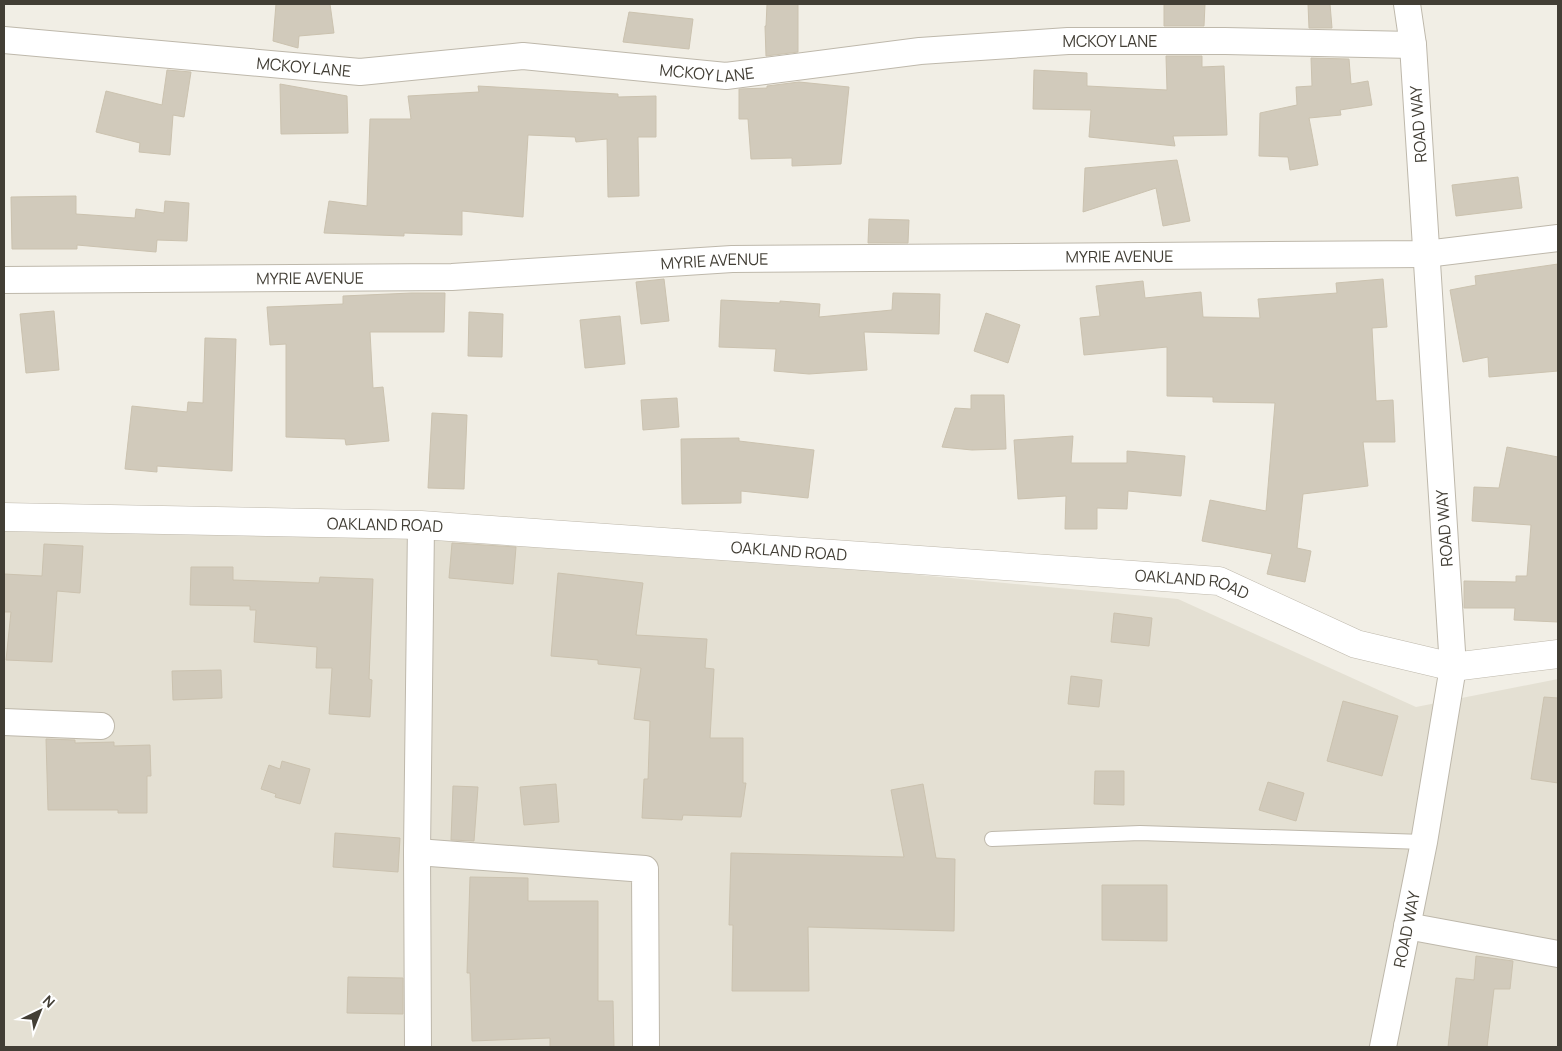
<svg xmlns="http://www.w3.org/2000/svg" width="1562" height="1051" viewBox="0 0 1562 1051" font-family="Manrope,sans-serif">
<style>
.residential{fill:#e4e0d3}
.building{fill:#d1cabb;stroke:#cbc2af}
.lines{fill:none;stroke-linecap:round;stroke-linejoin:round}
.service-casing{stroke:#beb8ab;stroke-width:16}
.minor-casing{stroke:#beb8ab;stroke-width:28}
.tertiary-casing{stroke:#beb8ab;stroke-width:29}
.service{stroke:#fff;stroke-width:14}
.minor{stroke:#fff;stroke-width:26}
.tertiary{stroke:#fff;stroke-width:28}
.labels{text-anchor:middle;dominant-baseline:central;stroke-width:4;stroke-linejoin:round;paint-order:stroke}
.street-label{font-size:16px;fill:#423e35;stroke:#fff}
</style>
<rect width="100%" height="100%" fill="#f1eee5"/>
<polygon class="residential" points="4,530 478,534 1178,599 1416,707 1558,679 1558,1047 4,1047"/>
<g class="building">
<polygon points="276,4 330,4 334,33 299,36 298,48 273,41"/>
<polygon points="767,4 798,4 798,52 766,56 765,26 766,26"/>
<polygon points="1164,4 1205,4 1204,26 1164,26"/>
<polygon points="1308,4 1330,4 1332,28 1309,28"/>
<polygon points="629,12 693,19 689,49 623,42"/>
<polygon points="1166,56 1202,56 1202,67 1224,66 1227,135 1173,136 1175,146 1089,137 1091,110 1033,109 1034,70 1087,73 1087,86 1167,90"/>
<polygon points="1311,58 1349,59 1351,84 1368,81 1372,105 1340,110 1341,115 1309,118 1318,165 1290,170 1288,157 1259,156 1260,113 1297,105 1296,87 1312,86"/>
<polygon points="167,70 191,72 184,117 173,115 170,155 139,152 140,143 96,132 106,91 162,105"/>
<polygon points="799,82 849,87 841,164 792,166 792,158 751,159 748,119 739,119 739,89 767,88 767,86"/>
<polygon points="280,84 347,96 348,133 281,134"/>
<polygon points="478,86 618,94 618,97 656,96 656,137 638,137 639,196 608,197 607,139 576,142 575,137 528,135 523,217 462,211 462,235 404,233 404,236 324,233 329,201 367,206 370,119 411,119 408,96 479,92"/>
<polygon points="1177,160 1190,221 1163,226 1156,188 1083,212 1085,168"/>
<polygon points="1518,177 1522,208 1456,216 1452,185"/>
<polygon points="76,196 76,214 135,218 136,209 164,213 165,201 189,203 187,241 157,240 156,252 77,245 77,249 12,249 11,197"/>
<polygon points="869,219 909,220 908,243 868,243"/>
<polygon points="1558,264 1558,371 1489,377 1488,357 1463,362 1450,290 1476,285 1475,276"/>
<polygon points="664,279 669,321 641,324 636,282"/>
<polygon points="1383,279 1387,327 1372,328 1376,401 1393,400 1395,442 1363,442 1368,486 1303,494 1297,548 1311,551 1305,582 1267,574 1272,554 1202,541 1210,500 1266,511 1275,403 1213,402 1213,397 1167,396 1167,347 1084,355 1080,318 1100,316 1096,286 1143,281 1145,298 1201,292 1203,317 1260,318 1258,299 1337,293 1336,283"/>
<polygon points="412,293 445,293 444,332 370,332 373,388 383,387 389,441 346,445 345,439 286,437 286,344 270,345 267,307 343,304 343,296"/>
<polygon points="893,293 940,294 939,334 864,332 867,370 809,374 774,371 776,349 719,347 721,300 780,303 780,301 820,304 819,317 892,310"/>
<polygon points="54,311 59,370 26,373 20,314"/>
<polygon points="469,312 503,314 502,357 468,356"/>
<polygon points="986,313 1020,325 1008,363 974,351"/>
<polygon points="620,316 625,364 585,368 580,320"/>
<polygon points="205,338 236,339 232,471 157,466 157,472 125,469 132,406 187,412 188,402 203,403"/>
<polygon points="971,395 1004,395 1006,449 972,450 942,447 955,408 971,409"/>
<polygon points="677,398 679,427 643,430 641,400"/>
<polygon points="432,413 467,415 464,489 428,488"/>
<polygon points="1073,436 1071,463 1127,463 1127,451 1185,456 1181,496 1128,491 1127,509 1097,508 1097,529 1065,529 1066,496 1018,499 1014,440"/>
<polygon points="739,438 739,441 814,450 808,498 741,491 741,503 682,504 681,439"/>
<polygon points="1507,447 1558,457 1558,622 1514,620 1515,608 1464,608 1464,581 1516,582 1516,576 1527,576 1531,525 1472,521 1474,487 1499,488"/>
<polygon points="452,543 516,547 513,584 449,578"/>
<polygon points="44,544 83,546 80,593 57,591 52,662 6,660 11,612 4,612 4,574 42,576"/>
<polygon points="191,567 233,567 233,580 319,583 320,577 373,579 369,679 372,680 370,717 329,714 332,668 316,668 317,647 254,642 256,610 250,610 250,606 190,605"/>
<polygon points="558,573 643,583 636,635 707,639 705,668 714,669 710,738 743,738 743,783 746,783 741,817 683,815 682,820 642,818 644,779 648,779 650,721 634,719 641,668 598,664 598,660 551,656"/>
<polygon points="1114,613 1152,618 1149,646 1111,642"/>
<polygon points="221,670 222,698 173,700 172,671"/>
<polygon points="1071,676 1102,680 1099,707 1068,704"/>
<polygon points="1544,697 1558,698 1558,783 1531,779"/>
<polygon points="1343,701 1398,716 1382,776 1327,761"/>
<polygon points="46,739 75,740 75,743 114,742 114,746 150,745 151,776 147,776 147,813 118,813 118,810 48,810"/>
<polygon points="282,761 310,769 300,804 275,797 276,794 261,789 269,765 280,769"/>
<polygon points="1095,771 1124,771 1124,805 1094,804"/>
<polygon points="1268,782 1304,793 1296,821 1259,810"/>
<polygon points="556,784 559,822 524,825 520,787"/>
<polygon points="923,784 936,858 955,859 954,931 808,927 809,991 732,991 733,925 729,925 731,853 904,857 891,790"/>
<polygon points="453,786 478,787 474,841 451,840"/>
<polygon points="335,833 400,838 398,872 333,867"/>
<polygon points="470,877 528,878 528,901 598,901 598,1001 613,1001 614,1047 550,1047 550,1038 472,1041 470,973 467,973"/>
<polygon points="1102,885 1167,885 1167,941 1102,940"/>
<polygon points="1476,956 1513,961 1510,989 1494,989 1487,1047 1448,1047 1456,978 1474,980"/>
<polygon points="348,977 403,978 403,1014 347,1013"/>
</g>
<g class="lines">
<g class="service-casing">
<polyline id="service" points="992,839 1140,833 1424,842"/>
</g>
<g class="minor-casing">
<g id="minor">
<path id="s1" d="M4,40L360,72L523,56L726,76L920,51L1068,41H1225L1413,45"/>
<path id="s2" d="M4,280L452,277L732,259L1426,254L1558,238"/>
<polyline points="4,722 101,726"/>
<polyline points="417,852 645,869 646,1047"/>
<polyline points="1407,926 1558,954"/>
<polyline points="418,1047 417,852 421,525"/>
<path id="s3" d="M1383,1047L1424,842L1453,667L1413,45L1407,4"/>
</g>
</g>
<g class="tertiary-casing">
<g id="tertiary">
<path id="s4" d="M4,517L421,525L1219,581L1356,644L1453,667L1558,654"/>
</g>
</g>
<use href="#service" class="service"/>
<use href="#minor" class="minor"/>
<use href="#tertiary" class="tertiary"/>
</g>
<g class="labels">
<g class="street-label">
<text stroke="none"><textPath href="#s1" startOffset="1111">MCKOY LANE</textPath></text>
<text stroke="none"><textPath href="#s1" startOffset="301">MCKOY LANE</textPath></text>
<text stroke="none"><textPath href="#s1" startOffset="706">MCKOY LANE</textPath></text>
<text transform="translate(1418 124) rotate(-94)">ROAD WAY</text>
<text stroke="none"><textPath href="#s2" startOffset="1116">MYRIE AVENUE</textPath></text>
<text stroke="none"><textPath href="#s2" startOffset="711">MYRIE AVENUE</textPath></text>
<text stroke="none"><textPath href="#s2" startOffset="306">MYRIE AVENUE</textPath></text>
<text stroke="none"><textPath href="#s4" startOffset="381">OAKLAND ROAD</textPath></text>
<text transform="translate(1444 528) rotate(-94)">ROAD WAY</text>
<text stroke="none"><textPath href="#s4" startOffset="786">OAKLAND ROAD</textPath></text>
<text stroke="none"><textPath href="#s4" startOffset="1191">OAKLAND ROAD</textPath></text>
<text stroke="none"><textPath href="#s3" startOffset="120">ROAD WAY</textPath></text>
</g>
</g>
<rect width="1562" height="1051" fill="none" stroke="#423e35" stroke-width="10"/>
<g transform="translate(40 1011) rotate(43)" stroke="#ffffff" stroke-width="4" paint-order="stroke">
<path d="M0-4L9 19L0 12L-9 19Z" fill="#423e35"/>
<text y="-8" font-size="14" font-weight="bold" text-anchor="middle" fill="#423e35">N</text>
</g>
</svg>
